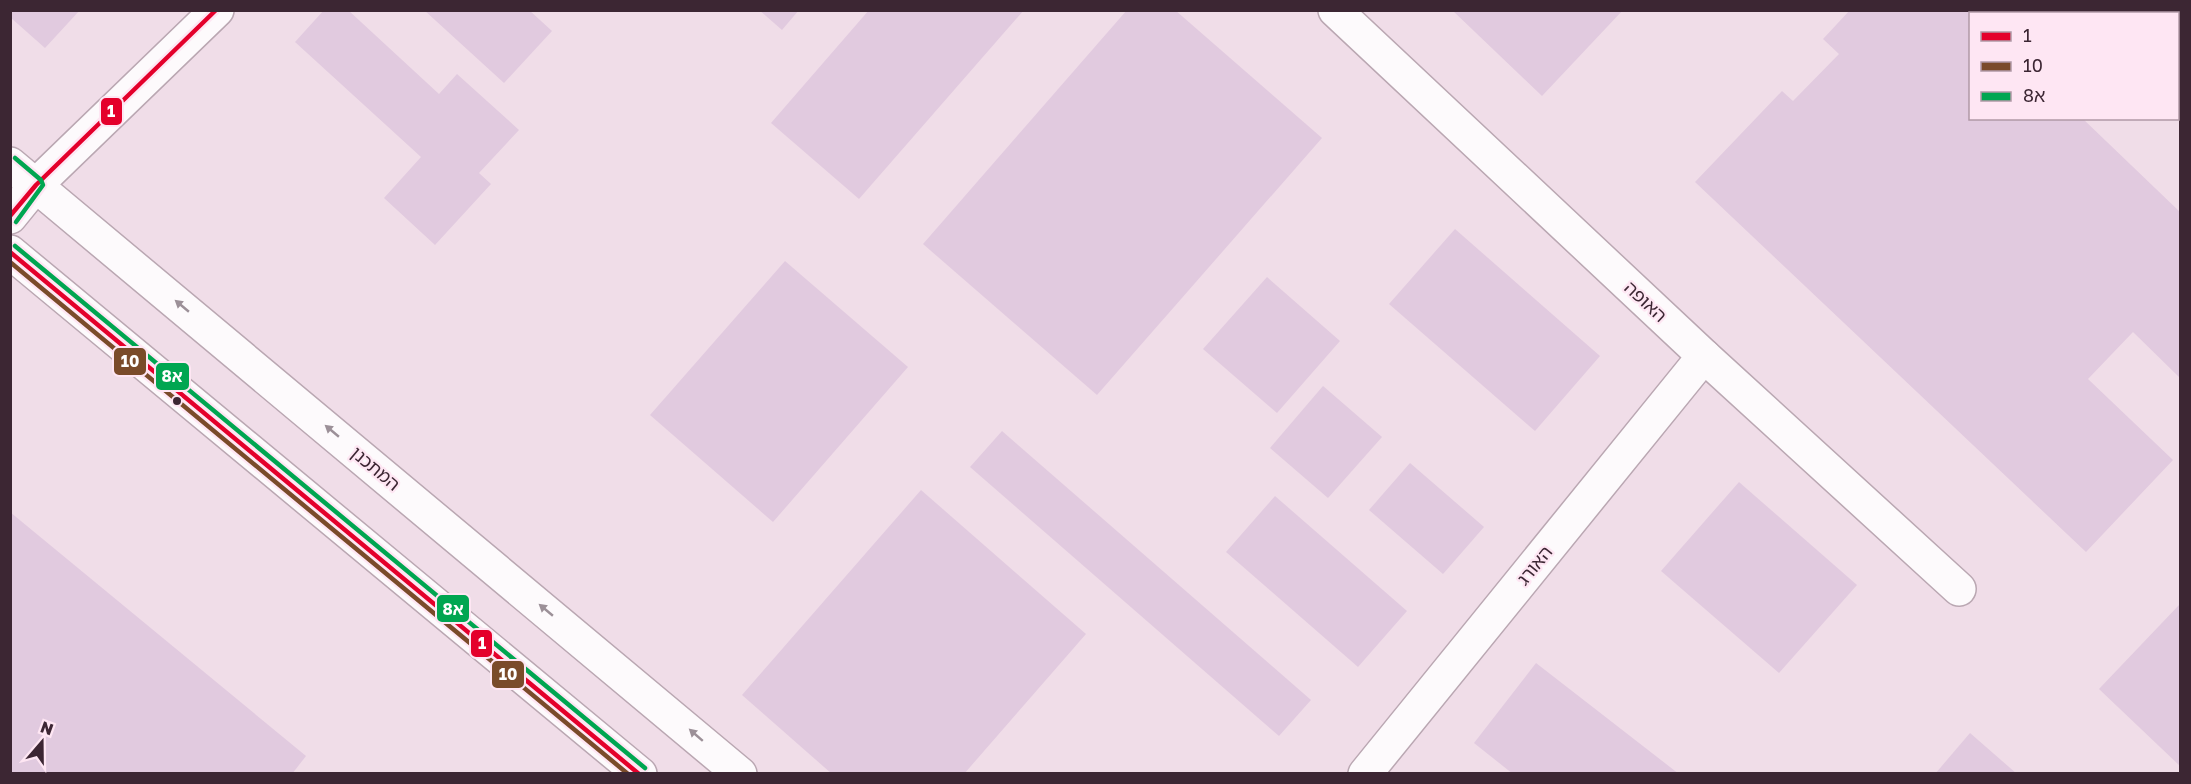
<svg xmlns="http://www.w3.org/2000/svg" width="2191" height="784" viewBox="0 0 2191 784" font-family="'Golos Text','Noto Sans Hebrew',sans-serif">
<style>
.building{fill:#e1cadf}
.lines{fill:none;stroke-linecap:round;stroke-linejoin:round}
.minor-casing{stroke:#baa7b2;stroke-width:36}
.minor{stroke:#fdfafc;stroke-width:33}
.bus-1-casing{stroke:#fee6f3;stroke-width:9}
.bus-2-casing{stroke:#fee6f3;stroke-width:9}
.bus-3-casing{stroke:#fee6f3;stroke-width:9}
.bus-1{stroke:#e4002b;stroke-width:4.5}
.bus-2{stroke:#7a4b2a;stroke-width:4.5}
.bus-3{stroke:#00a651;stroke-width:4.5}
.oneway{fill:#9c9098}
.bus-dot{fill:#3c2633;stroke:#fee6f3;stroke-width:2}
.labels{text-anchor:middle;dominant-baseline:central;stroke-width:4.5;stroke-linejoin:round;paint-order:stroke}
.street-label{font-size:18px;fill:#3c2633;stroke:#fee6f3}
.line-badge{stroke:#fee6f3;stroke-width:2}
.badge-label{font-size:16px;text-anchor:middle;font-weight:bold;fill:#fff}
</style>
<rect width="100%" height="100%" fill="#f0dde8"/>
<g class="building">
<polygon points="10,10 80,10 45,48 10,17"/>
<polygon points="324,10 348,10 439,94 457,74 519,130 479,173 491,184 435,245 384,198 421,157 295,42"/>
<polygon points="424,10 529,10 552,31 504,83"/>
<polygon points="759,10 799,10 782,30"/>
<polygon points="869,10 1024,10 859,199 771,123"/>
<polygon points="1127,10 1175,10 1322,138 1097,395 923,244"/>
<polygon points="1452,10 1623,10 1542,96"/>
<polygon points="1850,10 1968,10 1970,13 1970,118 2082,118 2180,212 2180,378 2133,332 2088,379 2173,460 2086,552 1695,182 1782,91 1793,101 1839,54 1823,39"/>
<polygon points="1455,229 1600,356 1535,431 1389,304"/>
<polygon points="785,261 908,367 773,522 650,415"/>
<polygon points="1267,277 1340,341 1277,413 1203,349"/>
<polygon points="1323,386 1382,437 1328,498 1270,448"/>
<polygon points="1002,431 1311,700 1279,736 970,467"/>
<polygon points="1410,463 1484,527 1443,574 1369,510"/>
<polygon points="1739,482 1857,585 1779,673 1661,571"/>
<polygon points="921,490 1086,634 964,774 832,774 742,695"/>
<polygon points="1275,496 1407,611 1358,667 1226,552"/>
<polygon points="10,512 306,756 292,774 10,774"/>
<polygon points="2180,604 2180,766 2099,689"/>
<polygon points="1536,663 1679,774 1513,774 1474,743"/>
<polygon points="1970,733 2017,774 1935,774"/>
</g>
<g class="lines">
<g class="minor-casing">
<g id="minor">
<polyline points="1335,10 1704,356 1959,589"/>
<polyline points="2083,10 2087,14"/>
<polyline points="2178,99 2180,102"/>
<polyline points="10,164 740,774"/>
<polyline points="10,217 36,185 217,10"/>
<polyline points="10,252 640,774"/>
<polyline points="1365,774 1704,356"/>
</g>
</g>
<use href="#minor" class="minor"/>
<g class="bus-1-casing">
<g id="bus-1">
<polyline points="10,216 36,185 216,10"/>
<polyline points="10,252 639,774"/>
</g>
</g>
<g class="bus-2-casing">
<polyline id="bus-2" points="10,262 628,774"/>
</g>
<g class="bus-3-casing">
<g id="bus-3">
<polyline points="15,158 41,180 43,185 16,222"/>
<polyline points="15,246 645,768"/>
</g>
</g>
<use href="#bus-1" class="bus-1"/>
<use href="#bus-2" class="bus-2"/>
<use href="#bus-3" class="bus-3"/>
</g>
<defs><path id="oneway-solid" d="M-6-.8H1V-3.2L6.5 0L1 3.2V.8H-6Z" transform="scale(1.5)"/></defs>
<g class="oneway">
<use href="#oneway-solid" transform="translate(182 306) rotate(-140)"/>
<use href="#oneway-solid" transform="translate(332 431) rotate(-140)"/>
<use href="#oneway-solid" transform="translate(546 610) rotate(-140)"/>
<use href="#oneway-solid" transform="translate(696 735) rotate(-139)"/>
</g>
<circle class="bus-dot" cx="177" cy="401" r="5"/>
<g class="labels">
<g class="street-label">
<text transform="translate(1646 301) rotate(43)">האופה</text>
<text transform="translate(376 468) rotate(40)">המתכנן</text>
<text transform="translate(1534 565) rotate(-51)">האורג</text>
</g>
</g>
<g class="line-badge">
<rect x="100" y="97" width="23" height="29" rx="6" fill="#e4002b"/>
<rect x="113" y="347" width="34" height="29" rx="6" fill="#7a4b2a"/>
<rect x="155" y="362" width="35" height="29" rx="6" fill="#00a651"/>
<rect x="436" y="594" width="34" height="29" rx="6" fill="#00a651"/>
<rect x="470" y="629" width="23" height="29" rx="6" fill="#e4002b"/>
<rect x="491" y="660" width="34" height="29" rx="6" fill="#7a4b2a"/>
</g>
<g class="badge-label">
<text x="111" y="117">1</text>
<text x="130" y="367">10</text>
<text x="172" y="382">8א</text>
<text x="453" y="615">8א</text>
<text x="482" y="649">1</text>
<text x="508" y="680">10</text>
</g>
<rect width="2191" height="784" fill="none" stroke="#3c2633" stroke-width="24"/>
<rect x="1969" y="12" width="210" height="108" fill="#fee6f3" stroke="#b099a6" stroke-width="1.5"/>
<rect x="1981" y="32" width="30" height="9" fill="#e4002b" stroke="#b099a6" stroke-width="1.5"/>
<text x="2023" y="42" font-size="18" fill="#3c2633">1</text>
<rect x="1981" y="62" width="30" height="9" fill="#7a4b2a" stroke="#b099a6" stroke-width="1.5"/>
<text x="2023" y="72" font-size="18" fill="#3c2633">10</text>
<rect x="1981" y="92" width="30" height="9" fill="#00a651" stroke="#b099a6" stroke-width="1.5"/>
<text x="2023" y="102" font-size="18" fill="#3c2633">8א</text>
<g transform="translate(42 742) rotate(20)" stroke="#fee6f3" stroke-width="4.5" paint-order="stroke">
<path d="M0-4.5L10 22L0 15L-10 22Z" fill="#3c2633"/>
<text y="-9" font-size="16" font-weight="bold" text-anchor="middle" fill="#3c2633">N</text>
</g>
</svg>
